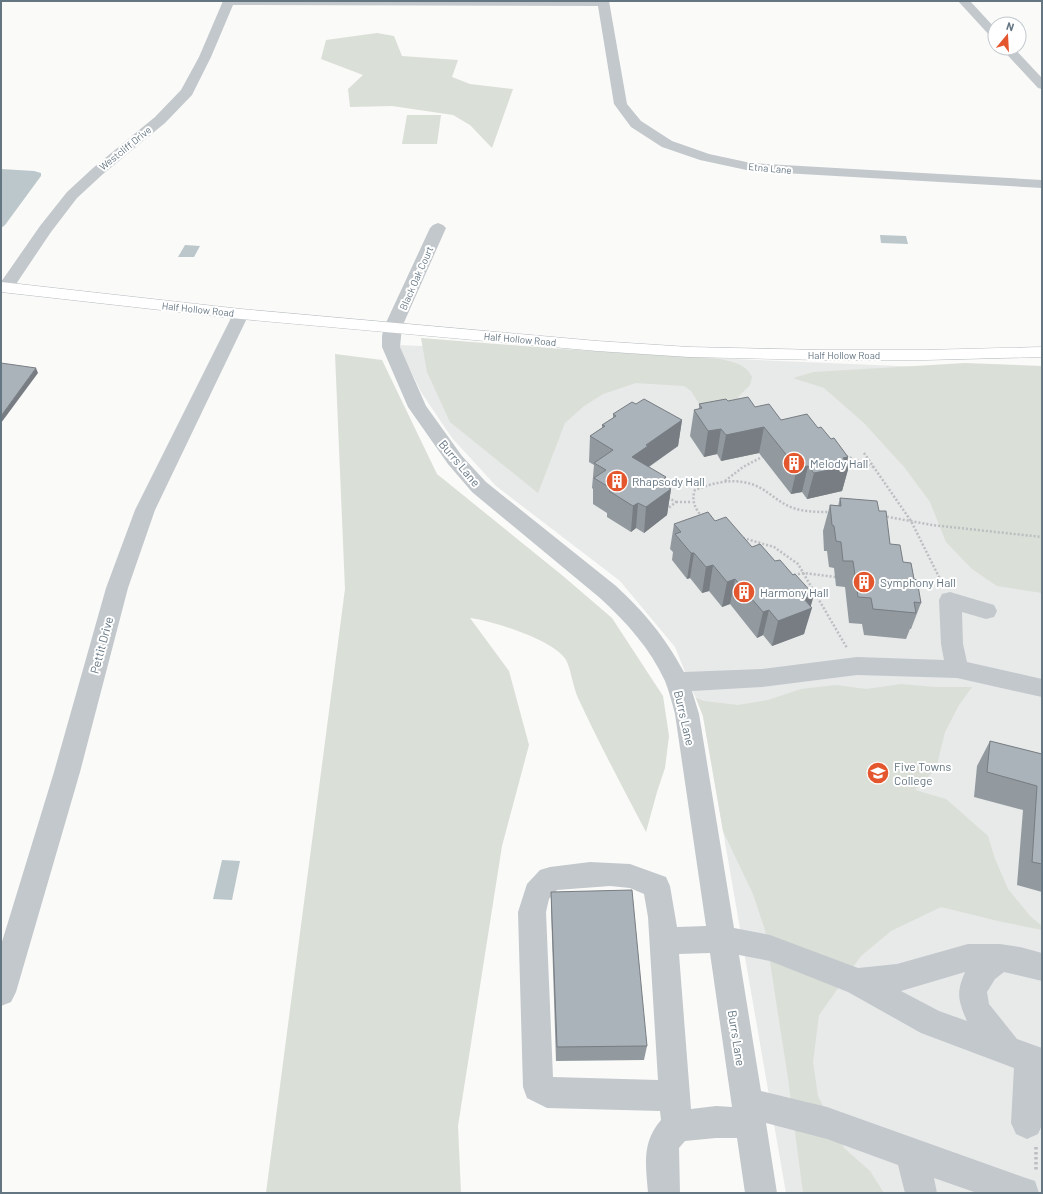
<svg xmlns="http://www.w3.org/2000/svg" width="1043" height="1194" viewBox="0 0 1043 1194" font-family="Barlow,sans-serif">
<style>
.built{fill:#e8e9e9}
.green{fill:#dadfd7}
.water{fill:#bbc7cb}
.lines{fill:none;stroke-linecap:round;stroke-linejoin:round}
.major-casing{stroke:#b5babe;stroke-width:1}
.path-far1{stroke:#bbbfc2;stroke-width:2.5;stroke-dasharray:2 2;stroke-linecap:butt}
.path{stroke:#bbbfc2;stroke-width:3.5;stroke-dasharray:2.5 2.5;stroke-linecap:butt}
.minor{fill:#c3c8cc;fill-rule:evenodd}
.major{fill:#fff;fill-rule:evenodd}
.wall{fill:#929a9f}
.shaded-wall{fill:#777d82}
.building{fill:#aab3b9;stroke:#777d82}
.labels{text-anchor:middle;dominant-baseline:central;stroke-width:4;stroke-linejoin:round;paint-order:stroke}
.far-street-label{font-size:10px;fill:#657683;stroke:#fff}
.street-label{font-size:12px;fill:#657683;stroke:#fff}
.poi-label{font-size:12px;fill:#657683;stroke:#fff;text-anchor:start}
</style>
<rect width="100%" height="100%" fill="#fafaf8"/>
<polygon class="built" points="398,345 1042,372 1042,1193 786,1193 703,716 675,647 620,581 496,486 452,438 421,392"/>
<g class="green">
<polygon points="377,33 394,36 402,56 458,60 452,77 470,84 513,89 492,148 470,125 453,115 392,106 350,107 348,89 363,75 321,59 326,40"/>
<polygon points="407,115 441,115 437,144 402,144"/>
<path d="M421,338L562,349L720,359C733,362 746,364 752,377L750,385L738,397L739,403L700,405L691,391L684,386L636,383L603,394L584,406L565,423L538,493L450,422L427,372Z"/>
<path d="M335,354L382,360L437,474L563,576L612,618L663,696L669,736L665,768L657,792L646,832C623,788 600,745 579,700C573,688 571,669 566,660C554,640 493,621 470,618L509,671L529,745L502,846L458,1126L461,1193H266L345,589Z"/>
<polygon points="965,363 1042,366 1042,593 997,586 972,569 946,542 930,502 905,468 864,423 824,388 793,378 814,372"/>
<polygon points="901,684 935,687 972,687 959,705 945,732 936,769 915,790 946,799 988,836 995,859 1008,889 1030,916 1042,926 1042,930 998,921 941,907 891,931 861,956 819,1015 813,1062 818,1096 844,1148 870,1171 884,1193 803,1193 788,1078 765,930 753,894 723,831 703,716 696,698 704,701 738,705 768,700 801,689 836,685 866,689"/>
</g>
<g class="water">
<polygon points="1,169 34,171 41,173 41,176 5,225 1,228"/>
<polygon points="880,235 906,236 908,244 881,243"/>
<polygon points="185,245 200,246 194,257 178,257"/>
<polygon points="222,860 240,861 232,900 213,899"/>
</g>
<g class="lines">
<g class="major-casing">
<polygon id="major" points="1,282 241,309 597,341 689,347 822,350 925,350 1042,347 1042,357 925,360 822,360 689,357 597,351 241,319 1,292"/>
</g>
<g class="path-far1">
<polyline points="864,453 911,521 942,583"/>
<polyline points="846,456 873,467"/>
<polyline points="725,481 743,467 762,457"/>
<polyline points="676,502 692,502"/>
<polyline points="666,510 676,502 667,497"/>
<polyline points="883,516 932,525 1042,537"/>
<path d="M702,517C695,508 691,501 695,490C717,481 742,476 764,490C773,496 782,504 793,508C805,512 818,512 830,512"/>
<polyline points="743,538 774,547 798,564 847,648"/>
<polyline points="794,575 804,573 835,577"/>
</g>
<polyline class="path" points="1036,1147 1036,1170"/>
<g class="minor">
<polygon points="223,1 609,1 627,104 641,121 672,141 709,154 751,163 1042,180 1042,188 751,171 700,160 662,147 631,127 614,104 598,6 233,5 211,57 192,95 165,123 103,174 77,198 51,232 12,290 6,292 1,291 1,282 40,226 67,192 93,168 155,117 181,90 199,57"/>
<polygon points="958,1 970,1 995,28 995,39 991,37"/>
<polygon points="1001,48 1014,48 1042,78 1042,89 1038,88"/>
<path d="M438,223L443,225L446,228L402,327L400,347L426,406L462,456L486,482L616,586C646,614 664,636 684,672L762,669L857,657L944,660L941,644L939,600L942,594L950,592L994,605L997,611L994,617L986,619L962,612L963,644L967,662L1042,679V697L957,678L857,675L762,687L692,691L699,714L734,928L770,935L858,968L897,964L968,944H1000L1020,947L1042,953V981L1004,972L995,979L987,992L989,1004L1017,1039L1042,1048V1125L1038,1134L1027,1139L1016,1134L1011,1123L1014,1068L921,1033L848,992L770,961L739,955L761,1091L827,1107L1023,1177L1035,1181L1039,1193H977L934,1178L937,1193H905L898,1165L827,1139L766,1123L777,1193H745L737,1138H716L685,1141L679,1148L680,1193H648C646,1166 641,1143 661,1120L660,1111L547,1108L527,1098L523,1087L518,912L527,884L540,870L550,867L590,862L630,864L666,877L670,886L677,927L706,926L675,714C672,703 669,691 665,681C650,648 626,622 600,598L472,492L448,464L408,407L382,347V336L384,327L430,228L433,225ZM610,886L630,888L644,894L648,917L658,1080L553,1077L546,912L549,899L557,890ZM710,953L732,1107L716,1106L691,1109L679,954ZM965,972C956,993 958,1000 967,1021L939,1011L901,991Z"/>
<polygon points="241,309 247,310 249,314 155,510 128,588 80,772 16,992 11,1002 1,1006 1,945 54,772 106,588 135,510 235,310"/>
</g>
<use href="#major" class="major"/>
</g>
<g class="wall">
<polygon points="728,401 755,407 781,420 818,428 831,439 848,457 847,463 849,466 842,491 807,499 802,492 791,494 759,453 721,461 717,454 704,457 690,436 694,410 699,409 699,404"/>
<polygon points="636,404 682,420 678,446 649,467 665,486 671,489 667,515 644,533 636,528 631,532 607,517 607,513 593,504 593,489 592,488 594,465 589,462 590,436 602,428 602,425 613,418 613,414"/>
<polygon points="840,498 879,511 890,544 914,579 921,603 911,629 910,629 906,639 864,635 862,624 849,623 845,587 836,586 834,568 829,567 827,551 824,551 823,531 830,505 838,506"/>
<polygon points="715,521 752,547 810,607 804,634 772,646 763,635 757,638 730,604 722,607 709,591 702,593 690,578 687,579 672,560 673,552 670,549 674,524"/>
<polygon points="990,741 1042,754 1042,892 1017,885 1023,810 974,797 977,766"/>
<polygon points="551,892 647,1046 644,1060 556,1061 551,908"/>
</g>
<g class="shaded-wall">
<polygon points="36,368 38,373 1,423 1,416"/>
<polygon points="682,420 678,446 645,469 632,457 646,445"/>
<polygon points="764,427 759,453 721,461 726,435"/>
<polygon points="721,429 717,454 704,457 708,431"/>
<polygon points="848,457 846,466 849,466 842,491 807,499 814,473 843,458"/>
<polygon points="808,466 802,492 791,494 797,468"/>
<polygon points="666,477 664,494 671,489 667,515 644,533 646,507 659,482"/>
<polygon points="638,503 636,528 631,532 633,506"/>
<polygon points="691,553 694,553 690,578 687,579"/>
<polygon points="713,565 709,591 702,593 706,567"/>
<polygon points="735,579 730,604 722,607 727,582"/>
<polygon points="814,595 810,609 812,608 804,634 772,646 778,621 804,599"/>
<polygon points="769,610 763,635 757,638 763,612"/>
</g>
<g class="building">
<polygon points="1,363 36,368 1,416"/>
<polygon points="748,397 755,407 769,404 781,420 807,414 818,428 821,427 831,439 834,438 848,457 843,458 849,466 814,473 808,466 797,468 764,427 726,435 721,429 708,431 694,410 702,408 699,404 726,399 728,401"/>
<polygon points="644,399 682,420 646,445 648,446 632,457 666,477 659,482 671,489 646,507 638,503 633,506 609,491 612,489 594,478 606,470 594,463 613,450 590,436 605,426 602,425 616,416 613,414 632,402 636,404"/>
<polygon points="840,498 877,501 879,511 886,511 890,544 900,545 903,562 911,563 914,579 917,580 921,603 914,602 916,613 873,609 871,598 858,597 853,561 843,561 841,542 836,541 834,526 832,525 830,505 841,506"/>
<polygon points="708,512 715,521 726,517 752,547 760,544 775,561 780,560 793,575 795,574 814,595 804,599 812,608 778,621 769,610 763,612 735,579 727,582 713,565 706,567 694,553 691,553 675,534 681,532 674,524"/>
<polygon points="990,741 1042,754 1042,864 1032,862 1037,786 987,772"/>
<polygon points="632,890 647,1046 557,1047 551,892"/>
</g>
<defs>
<g id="building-disc" transform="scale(1.15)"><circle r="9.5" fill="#e4572e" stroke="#fff"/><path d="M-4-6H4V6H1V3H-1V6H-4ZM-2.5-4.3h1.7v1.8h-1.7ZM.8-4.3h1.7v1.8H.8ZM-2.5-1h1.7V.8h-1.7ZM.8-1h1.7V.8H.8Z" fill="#fff"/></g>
<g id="university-disc" transform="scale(1.15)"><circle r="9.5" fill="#e4572e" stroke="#fff"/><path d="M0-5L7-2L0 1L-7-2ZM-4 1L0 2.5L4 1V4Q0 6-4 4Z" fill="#fff"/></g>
</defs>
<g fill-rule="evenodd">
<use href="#building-disc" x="794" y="463"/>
<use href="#building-disc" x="617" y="481"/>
<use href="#building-disc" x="864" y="582"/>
<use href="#building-disc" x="744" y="592"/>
<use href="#university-disc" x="878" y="773"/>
</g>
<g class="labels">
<g class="far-street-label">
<text transform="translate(125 148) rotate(-39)">Westcliff Drive</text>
<text transform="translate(770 168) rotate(5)">Etna Lane</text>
<text transform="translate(416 278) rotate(-66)">Black Oak Court</text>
<text transform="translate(198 309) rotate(6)">Half Hollow Road</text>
<text transform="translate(520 339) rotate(5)">Half Hollow Road</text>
<text x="844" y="355">Half Hollow Road</text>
</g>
<g class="street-label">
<text transform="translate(460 463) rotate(50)">Burrs Lane</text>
<text transform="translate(101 645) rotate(-75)">Pettit Drive</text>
<text transform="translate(685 718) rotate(77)">Burrs Lane</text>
<text transform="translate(737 1038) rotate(81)">Burrs Lane</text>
</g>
<g class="poi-label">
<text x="810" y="463">Melody Hall</text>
<text x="632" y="481">Rhapsody Hall</text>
<text x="880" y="582">Symphony Hall</text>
<text x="760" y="592">Harmony Hall</text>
<text x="894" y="766">Five Towns<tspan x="894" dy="14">College</tspan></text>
</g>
</g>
<rect width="1043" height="1194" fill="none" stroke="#657683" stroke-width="4"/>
<g transform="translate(1007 36) rotate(18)"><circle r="19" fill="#ffffff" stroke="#c1c8cd"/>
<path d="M0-3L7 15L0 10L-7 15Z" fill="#e4572e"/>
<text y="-6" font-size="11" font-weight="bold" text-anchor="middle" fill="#657683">N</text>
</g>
</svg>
